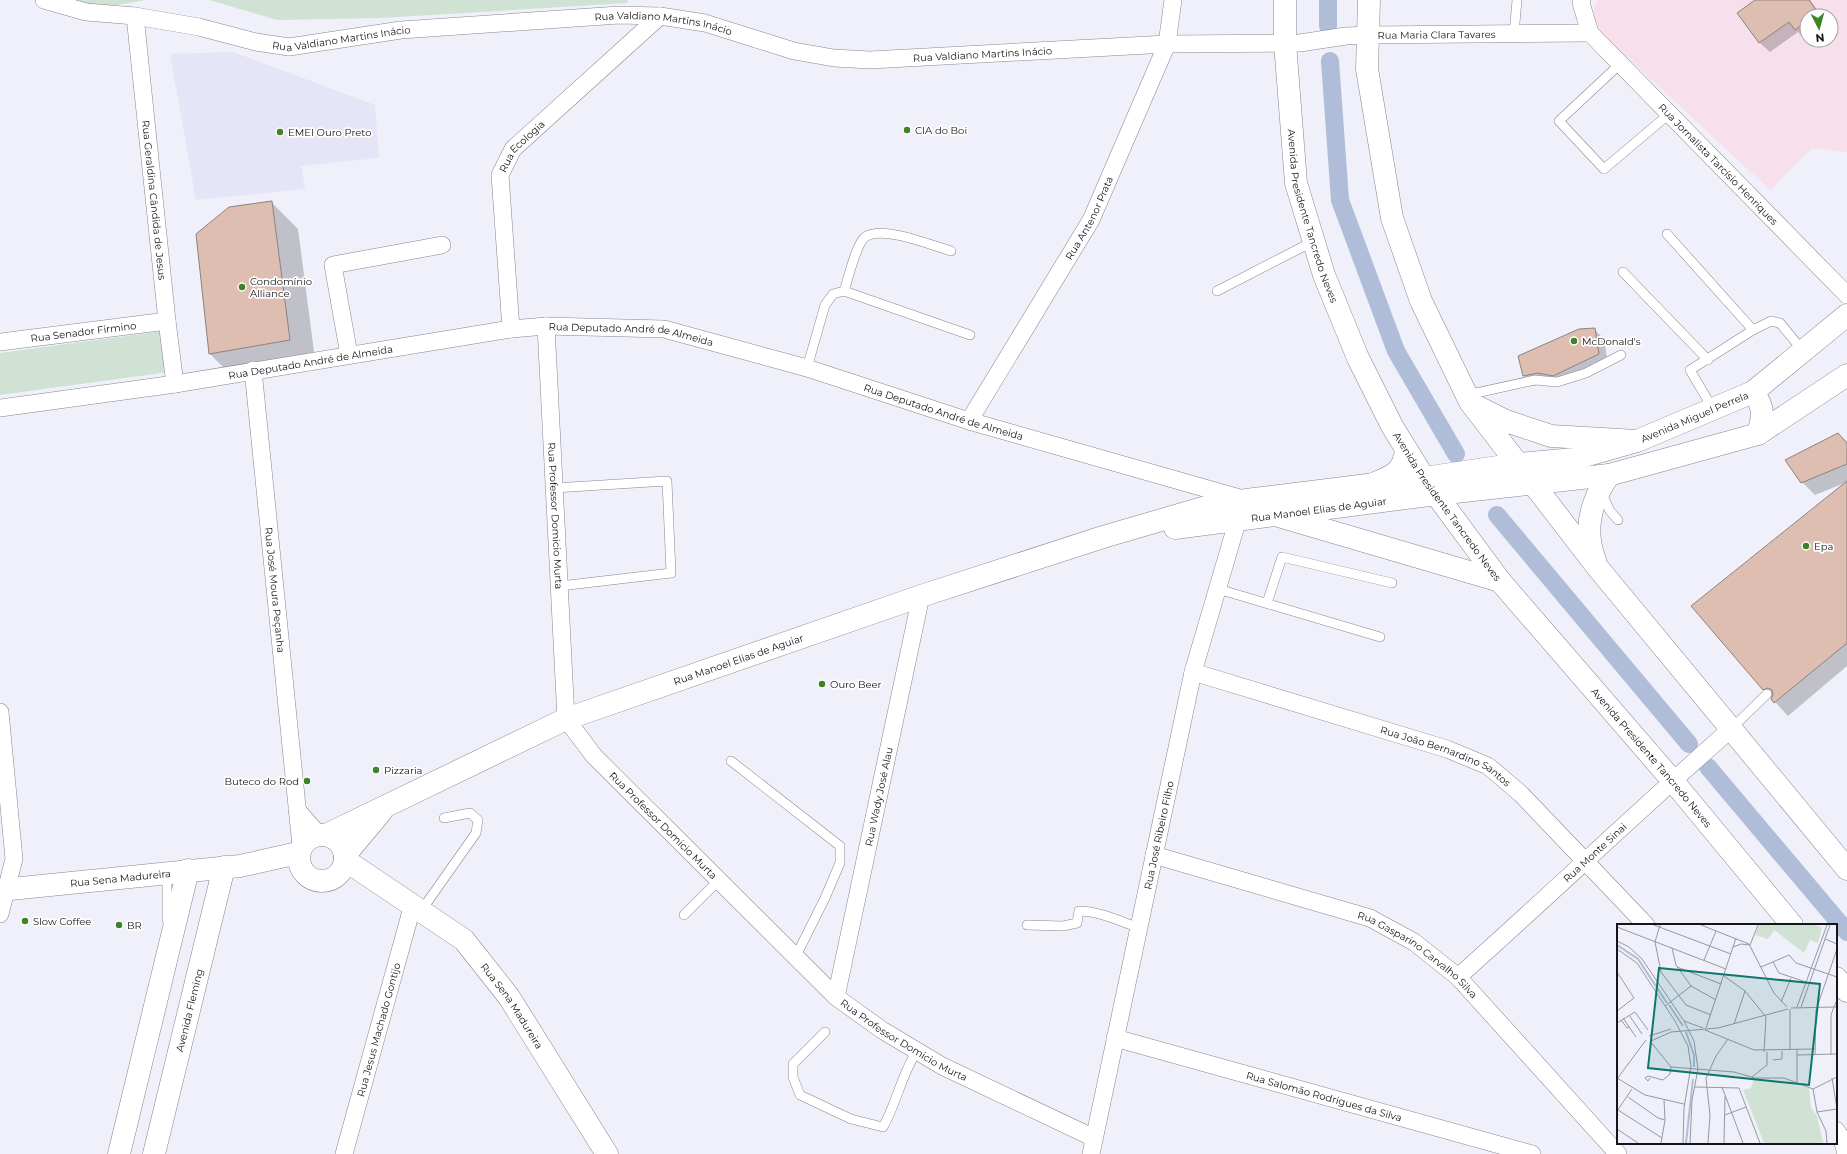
<svg xmlns="http://www.w3.org/2000/svg" width="1847" height="1154" viewBox="0 0 1847 1154" font-family="Montserrat,sans-serif">
<style>
.commercial{fill:#f7dfeb;fill-rule:evenodd}
.built{fill:#e5e5f7}
.green{fill:#cfe2d4}
.shadow{fill:#0003}
.lines{fill:none;stroke-linecap:round;stroke-linejoin:round}
.canal{stroke:#b0bdd9;stroke-width:18}
.building{fill:#dfbeb2;stroke:#8d827e}
.lane-casing{stroke:#868690;stroke-width:10}
.street-casing{stroke:#868690;stroke-width:18}
.secondary-casing{stroke:#868690;stroke-width:23}
.primary-casing{stroke:#868690;stroke-width:23}
.lane{stroke:#fff;stroke-width:9}
.street{stroke:#fff;stroke-width:17}
.secondary{stroke:#fff;stroke-width:22}
.primary{stroke:#fff;stroke-width:22}
.poi-dot{fill:#3d8328;stroke:#fefefe;stroke-width:1.5}
.labels{text-anchor:middle;dominant-baseline:central;stroke-width:3.5;stroke-linejoin:round;paint-order:stroke}
.street-label{font-size:10px;fill:#151519;stroke:#fefefe}
.poi-label{font-size:10px;fill:#151519;stroke:#fefefe;text-anchor:start}
.inset-river{fill:none;stroke:#b0bdd9;stroke-width:2}
.inset-road{fill:none;stroke:#9898a0;stroke-width:1}
.view{fill:#0f766e;fill-opacity:0.15;stroke:#0f766e;stroke-width:2}
.inset-edge{fill:none;stroke:#151519;stroke-width:2}
</style>
<rect width="100%" height="100%" fill="#f0f0fa"/>
<path class="commercial" d="M1597,0H1847V152L1812,148L1770,190L1593,25L1594,10ZM1807,16H1831V40H1807Z"/>
<polygon class="built" points="233,52 375,105 379,158 301,166 305,189 196,200 170,54"/>
<g class="green">
<polygon points="75,0 146,0 94,9"/>
<polygon points="209,0 628,0 627,3 382,18 277,20"/>
<polygon points="163,331 169,372 0,395 0,353"/>
</g>
<g class="shadow">
<polygon points="1757,0 1810,0 1822,16 1807,16 1807,37 1805,39 1798,32 1770,52 1760,43 1739,13"/>
<polygon points="271,202 298,229 316,367 237,381 210,354"/>
<polygon points="1594,329 1604,339 1608,364 1534,386 1524,376 1519,357"/>
<polygon points="1838,434 1847,442 1847,482 1815,495 1802,482"/>
<polygon points="1847,482 1847,666 1788,716 1763,689"/>
</g>
<g class="lines">
<g class="canal">
<polyline points="1328,26 1328,0"/>
<polyline points="1330,61 1340,200 1396,351 1456,454"/>
<polyline points="1497,515 1689,744"/>
<polyline points="1708,767 1847,932"/>
</g>
</g>
<g class="building">
<polygon points="1755,0 1809,0 1818,13 1814,16 1807,16 1807,21 1795,30 1789,22 1759,43 1737,13"/>
<polygon points="272,201 290,340 209,354 196,234 229,207"/>
<polygon points="1595,328 1599,354 1553,376 1538,373 1523,376 1518,356 1579,329"/>
<polygon points="1838,433 1847,443 1847,464 1801,483 1785,460"/>
<polygon points="1847,481 1847,643 1774,703 1771,699 1773,695 1772,690 1768,688 1763,690 1691,606"/>
</g>
<g class="lines">
<g class="lane-casing">
<g id="lane">
<polyline points="1514,34 1517,0"/>
<polyline points="1620,64 1559,121 1604,169 1669,114"/>
<polyline points="1667,234 1753,330"/>
<polyline points="1623,272 1708,360"/>
<path d="M844,291C848,280 856,244 865,237C882,225 931,245 951,251"/>
<polyline points="1217,291 1314,241"/>
<polyline points="807,368 825,305 833,294 844,291 970,335"/>
<polyline points="1467,395 1535,380 1557,382 1586,373 1621,355"/>
<polyline points="1713,409 1690,370 1753,330 1771,321 1780,323 1803,351"/>
<polyline points="554,488 667,481 671,573 560,586"/>
<polyline points="1601,492 1610,511 1618,520"/>
<polyline points="1218,589 1380,637"/>
<polyline points="1267,603 1282,557 1392,583"/>
<polyline points="1732,728 1767,694"/>
<polyline points="731,761 840,846 840,863 825,898 796,956"/>
<polyline points="421,911 476,833 478,820 470,813 444,818"/>
<polyline points="684,915 719,880"/>
<polyline points="167,920 167,873"/>
<path d="M1027,925L1063,926L1077,923L1079,911C1099,911 1120,921 1139,928"/>
<path d="M825,1032L793,1064V1077L800,1095L851,1119L883,1127C897,1103 901,1075 917,1051"/>
</g>
</g>
<g class="street-casing">
<g id="street">
<path id="s1" d="M44,0L86,12L135,16L199,27L256,42L289,47L401,30L619,15L660,16L705,23L794,51L834,58L870,60L1167,44L1300,43L1346,36L1369,35L1590,33"/>
<path id="s2" d="M1582,0L1581,3L1590,33L1847,295"/>
<path id="s3" d="M135,16L167,321L175,384"/>
<path id="s4" d="M546,326L566,719L594,756L836,997L882,1030L942,1066L1094,1138"/>
<path id="s5" d="M511,329L500,175L513,149L660,16"/>
<path id="s6" d="M0,342L167,321"/>
<polyline points="349,355 333,265 442,245"/>
<path id="s7" d="M253,370L301,846"/>
<path id="s8" d="M0,408L175,384L511,329L546,326L664,329L807,368L969,421L1243,499"/>
<path id="s9" d="M969,421L1091,220L1167,44L1173,0"/>
<path id="s10" d="M1193,672L1447,749L1488,766L1521,794L1646,925"/>
<polyline points="0,712 14,859 0,914"/>
<polyline points="297,810 319,835"/>
<path id="s11" d="M1154,855L1370,918L1414,942L1458,977L1618,1154"/>
<path id="s12" d="M1458,977C1550,895 1639,810 1732,728"/>
<path id="s13" d="M836,997L921,596"/>
<path id="s14" d="M1115,1038L1532,1154"/>
<polyline points="1836,1130 1842,1139 1846,1154"/>
<path id="s15" d="M344,1154L413,904"/>
<path id="s16" d="M1091,1154L1193,672L1238,519"/>
</g>
</g>
<g class="secondary-casing">
<g id="secondary">
<path d="M1753,392C1765,408 1763,416 1758,434"/>
<path id="s17" d="M1175,528L1437,494L1609,475L1758,434L1847,375"/>
<circle cx="322" cy="858" r="23"/>
<path id="s18" d="M326,835L566,719L921,596L1103,537L1206,507L1246,500L1424,478L1518,464L1574,459L1637,441L1753,392L1847,315"/>
<polyline points="345,855 381,812"/>
<path id="s19" d="M345,860L464,940L509,997L607,1154"/>
<path id="s20" d="M0,890L240,866L298,853"/>
<polyline points="119,1154 188,870"/>
<path id="s21" d="M154,1154L224,867"/>
</g>
</g>
<g class="primary-casing">
<g id="primary">
<path id="s22" d="M1285,0V43L1296,183L1324,275L1358,358L1392,426L1424,478L1500,581L1672,780L1792,925"/>
<polyline points="1369,0 1367,69 1392,218 1421,301 1470,402 1598,568 1847,869"/>
<polyline points="1474,405 1506,421 1551,436 1637,441"/>
<path d="M1373,484C1393,476 1404,472 1406,449"/>
<polyline points="1275,515 1500,581"/>
<path d="M1595,560C1583,530 1591,501 1609,475"/>
<polyline points="1836,978 1847,991"/>
</g>
</g>
<use href="#lane" class="lane"/>
<use href="#street" class="street"/>
<use href="#secondary" class="secondary"/>
<use href="#primary" class="primary"/>
</g>
<g class="poi-dot">
<circle cx="907" cy="130" r="4"/>
<circle cx="280" cy="132" r="4"/>
<circle cx="242" cy="287" r="4"/>
<circle cx="1574" cy="341" r="4"/>
<circle cx="1806" cy="546" r="4"/>
<circle cx="822" cy="684" r="4"/>
<circle cx="376" cy="770" r="4"/>
<circle cx="307" cy="781" r="4"/>
<circle cx="25" cy="921" r="4"/>
<circle cx="119" cy="925" r="4"/>
</g>
<g class="labels">
<g class="street-label">
<text stroke="none"><textPath href="#s1" startOffset="627">Rua Valdiano Martins Inácio</textPath></text>
<text stroke="none"><textPath href="#s1" startOffset="1406">Rua Maria Clara Tavares</textPath></text>
<text stroke="none"><textPath href="#s1" startOffset="303">Rua Valdiano Martins Inácio</textPath></text>
<text stroke="none"><textPath href="#s1" startOffset="951">Rua Valdiano Martins Inácio</textPath></text>
<text stroke="none"><textPath href="#s5" startOffset="191">Rua Ecologia</textPath></text>
<text stroke="none"><textPath href="#s2" startOffset="218">Rua Jornalista Tarcísio Henriques</textPath></text>
<text stroke="none"><textPath href="#s3" startOffset="185">Rua Geraldina Cândida de Jesus</textPath></text>
<text stroke="none"><textPath href="#s22" startOffset="219">Avenida Presidente Tancredo Neves</textPath></text>
<text stroke="none"><textPath href="#s9" startOffset="236">Rua Antenor Prata</textPath></text>
<text stroke="none"><textPath href="#s6" startOffset="84">Rua Senador Firmino</textPath></text>
<text stroke="none"><textPath href="#s8" startOffset="638">Rua Deputado André de Almeida</textPath></text>
<text stroke="none"><textPath href="#s8" startOffset="314">Rua Deputado André de Almeida</textPath></text>
<text stroke="none"><textPath href="#s8" startOffset="962">Rua Deputado André de Almeida</textPath></text>
<text stroke="none"><textPath href="#s18" startOffset="1440">Avenida Miguel Perrela</textPath></text>
<text stroke="none"><textPath href="#s22" startOffset="543">Avenida Presidente Tancredo Neves</textPath></text>
<text stroke="none"><textPath href="#s17" startOffset="145">Rua Manoel Elias de Aguiar</textPath></text>
<text stroke="none"><textPath href="#s4" startOffset="190">Rua Professor Domicio Murta</textPath></text>
<text stroke="none"><textPath href="#s7" startOffset="221">Rua José Moura Peçanha</textPath></text>
<text stroke="none"><textPath href="#s18" startOffset="449">Rua Manoel Elias de Aguiar</textPath></text>
<text stroke="none"><textPath href="#s22" startOffset="867">Avenida Presidente Tancredo Neves</textPath></text>
<text stroke="none"><textPath href="#s10" startOffset="267">Rua João Bernardino Santos</textPath></text>
<text stroke="none"><textPath href="#s13" startOffset="205">Rua Wady José Alau</textPath></text>
<text stroke="none"><textPath href="#s4" startOffset="538">Rua Professor Domicio Murta</textPath></text>
<text stroke="none"><textPath href="#s16" startOffset="326">Rua José Ribeiro Filho</textPath></text>
<text stroke="none"><textPath href="#s12" startOffset="185">Rua Monte Sinai</textPath></text>
<text stroke="none"><textPath href="#s20" startOffset="121">Rua Sena Madureira</textPath></text>
<text stroke="none"><textPath href="#s11" startOffset="285">Rua Gasparino Carvalho Silva</textPath></text>
<text stroke="none"><textPath href="#s19" startOffset="225">Rua Sena Madureira</textPath></text>
<text stroke="none"><textPath href="#s21" startOffset="148">Avenida Fleming</textPath></text>
<text stroke="none"><textPath href="#s15" startOffset="129">Rua Jesus Machado Gontijo</textPath></text>
<text stroke="none"><textPath href="#s4" startOffset="862">Rua Professor Domicio Murta</textPath></text>
<text stroke="none"><textPath href="#s14" startOffset="217">Rua Salomão Rodrigues da Silva</textPath></text>
</g>
<g class="poi-label">
<text x="915" y="130">CIA do Boi</text>
<text x="288" y="132">EMEI Ouro Preto</text>
<text x="250" y="281">Condomínio<tspan x="250" dy="12">Alliance</tspan></text>
<text x="1582" y="341">McDonald's</text>
<text x="1814" y="546">Epa</text>
<text x="830" y="684">Ouro Beer</text>
<text x="384" y="770">Pizzaria</text>
<text x="299" y="781" text-anchor="end">Buteco do Rod</text>
<text x="33" y="921">Slow Coffee</text>
<text x="127" y="925">BR</text>
</g>
</g>
<g transform="translate(1617 924)">
<rect width="220" height="220" fill="#f0f0fa"/>
<path d="M142,1H199L205,4L201,19L193,16L187,29L157,6L151,15L138,11ZM137,155L184,159L192,164L194,184L200,192L206,219H147L126,166L134,164Z" fill="#cfe2d4"/>
<path class="inset-river" d="M0,21L21,35L50,79M52,81L66,102M69,108L77,131V143M69,219L76,155"/>
<path class="inset-road" d="M37,1L114,30M43,1L38,18L44,48L69,81L94,91M84,1L132,20L157,69L170,83M0,3L109,45M208,15L220,20M0,17L12,23L25,35L67,97L77,117L81,145L75,176L73,219M133,21L141,1M116,23L124,20L132,21M55,24L59,41L74,62L99,76M0,25L20,39L58,97L71,122L74,142L67,184L66,219M87,36L99,7M156,38L162,49L189,58M60,43L104,60M144,43L172,31L179,39L220,53M0,48L17,74L0,87M107,52L128,67L149,93L147,128M164,78L174,54M48,82L74,62M180,83L210,1M184,83L213,1M174,84L217,83L220,76M12,91L25,110M6,94L19,113M4,96L10,104L12,103M67,97L86,104M0,99L18,88L31,106M117,100L128,67M89,104L119,14M88,106L137,126L198,125M32,112L54,105M33,117L54,143M34,117L54,108L101,104L171,85M173,126V85M180,126V158M180,131L220,130M198,131L199,86L220,25M214,131V91L217,83H220M156,136L165,135V127M54,143L117,148L138,154H167L196,165M135,153L150,141V128M0,154L28,171L67,180M33,154L31,157L28,154L31,152L46,156L53,150L54,143M0,155L29,116M78,163L122,164L143,219M105,163L126,219M196,165L200,188L209,207L210,219M196,165L220,153M11,173L41,194L48,196M1,186L45,214M0,187L15,165M200,188L220,185L215,154M108,191L129,183M0,205L21,219M44,219L48,196L47,176M91,219L93,191L89,154L99,132L111,115M107,219L108,172"/>
<path class="view" d="M42,44L203,60L192,161L31,144Z"/>
<rect width="220" height="220" class="inset-edge"/>
</g>
<g transform="translate(1819 28) rotate(174)"><circle r="19" fill="#fefefe" stroke="#a1a1a2"/>
<path d="M0-3L7 15L0 10L-7 15Z" fill="#3d8328"/>
<text y="-6" font-size="11" font-weight="bold" text-anchor="middle" fill="#151519">N</text>
</g>
</svg>
